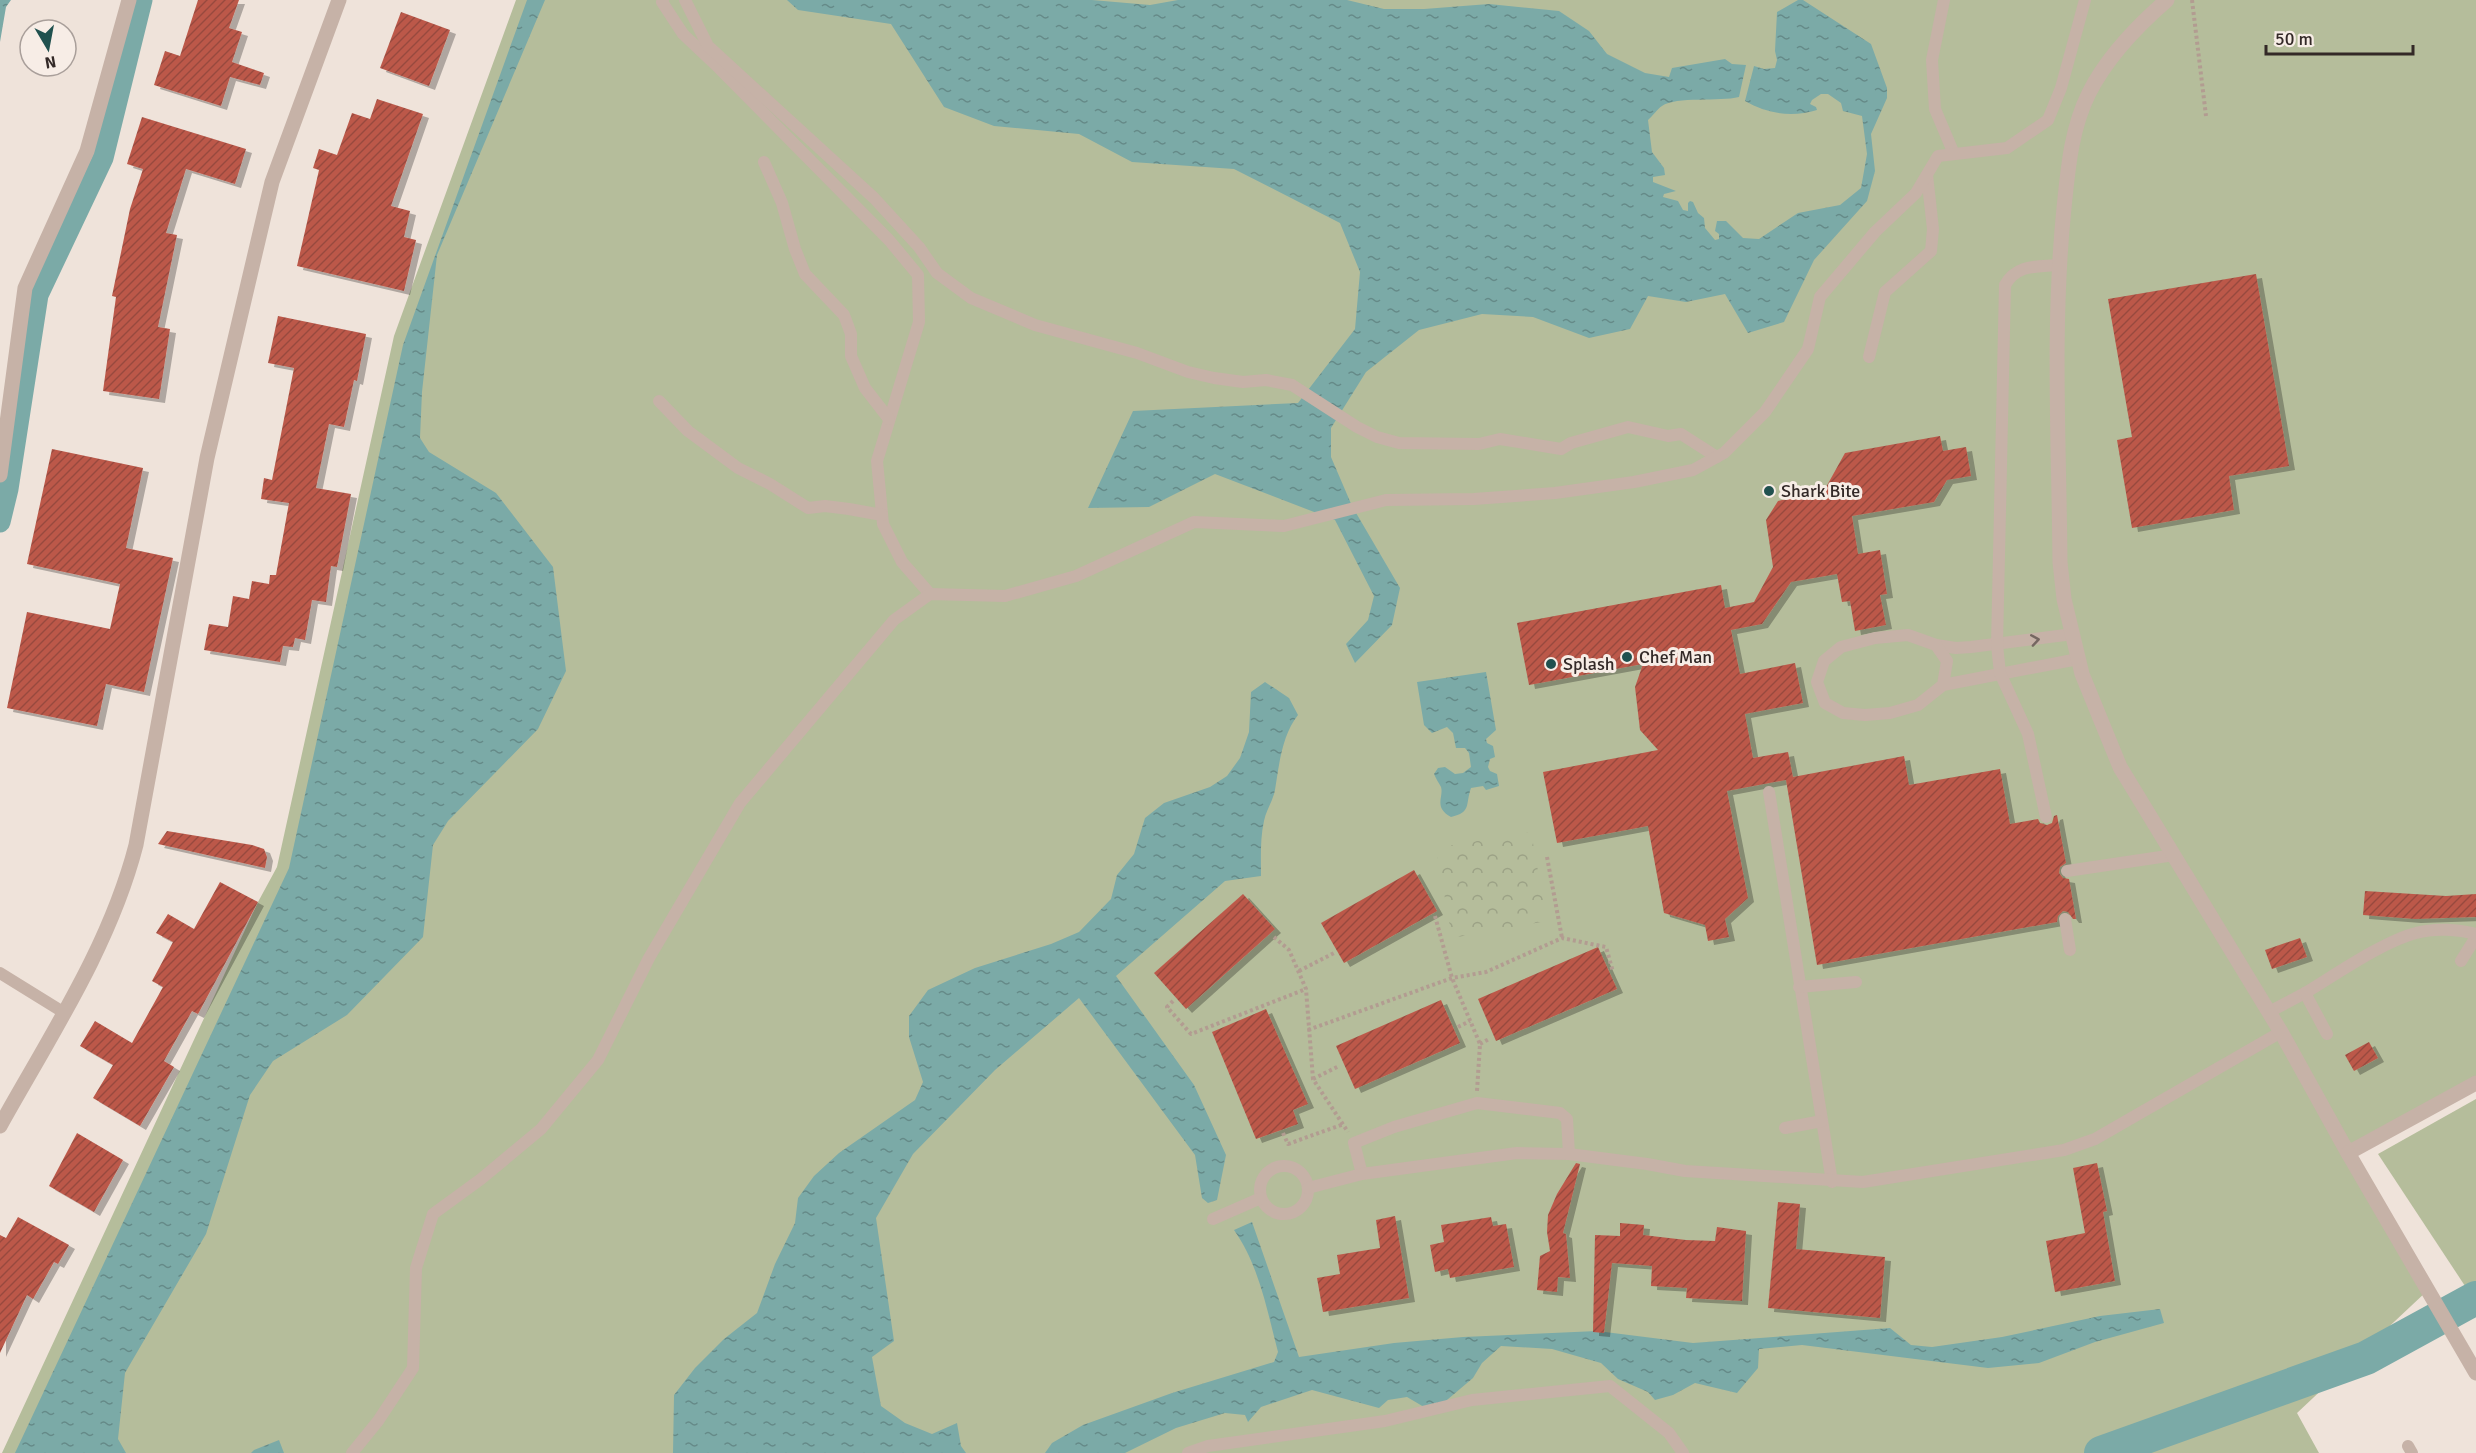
<svg xmlns="http://www.w3.org/2000/svg" width="2476" height="1453" viewBox="0 0 2476 1453" font-family="Signika,sans-serif">
<style>
.green{fill:#b5bd9b}
.park{fill:url(#park-crowns)}
.water{fill:url(#water-ripples)}
.lines{fill:none;stroke-linecap:round;stroke-linejoin:round}
.canal{stroke:#7baaa7;stroke-width:21}
.river{stroke:#7baaa7;stroke-width:34}
.building{fill:url(#building-hatch);filter:url(#shadow)}
.path{stroke:#b29c91;stroke-width:4;stroke-dasharray:3 3;stroke-linecap:butt}
.lane{stroke:#c6b2a7;stroke-width:12}
.street{stroke:#c6b2a7;stroke-width:15}
.oneway{stroke:#756761}
.poi-dot{fill:#20514f;stroke:#f7ede6;stroke-width:2}
.labels{text-anchor:middle;dominant-baseline:central;stroke-width:6;stroke-linejoin:round;paint-order:stroke}
.poi-label{font-size:18px;fill:#332927;stroke:#f7ede6;text-anchor:start}
</style>
<defs>
<pattern id="park-crowns" width="20" height="18" patternUnits="userSpaceOnUse" patternTransform="scale(1.5)"><rect width="20" height="18" fill="#b5bd9b"/><path d="M2 6a3 3 0 1 1 6 0M12 15a3 3 0 1 1 6 0" fill="none" stroke="#9ca286"/></pattern>
<pattern id="water-ripples" width="26" height="14" patternUnits="userSpaceOnUse" patternTransform="scale(1.5)"><rect width="26" height="14" fill="#7baaa7"/><path d="M2 4q2-2 4 0t4 0M15 11q2-2 4 0t4 0" fill="none" stroke="#658a88"/></pattern>
<pattern id="building-hatch" width="6" height="6" patternUnits="userSpaceOnUse" patternTransform="scale(1.5)"><rect width="6" height="6" fill="#bc594a"/><path d="M-1 1l2-2M0 6l6-6M5 7l2-2" fill="none" stroke="#994a3e"/></pattern>
<filter id="shadow"><feDropShadow dx="6" dy="4" stdDeviation="0" flood-color="#0004"/></filter>
</defs>
<rect width="100%" height="100%" fill="#efe3da"/>
<g class="green">
<polygon points="516,0 2476,0 2476,1083 2348,1153 2427,1291 2297,1413 2319,1453 2,1453 258,902 277,867 394,336"/>
<polygon points="2476,1099 2476,1285 2467,1289 2378,1154"/>
</g>
<polygon class="park" points="1531,832 1547,921 1452,938 1436,848"/>
<g class="water">
<polygon points="0,0 11,0 6,7 0,42"/>
<polygon points="527,0 545,0 437,255 422,392 420,438 429,452 496,493 553,567 566,671 538,729 448,821 433,845 423,937 347,1015 273,1061 250,1095 206,1234 125,1373 118,1439 126,1453 15,1453 289,868 403,345"/>
<path d="M787,0H1092L1150,5L1178,0H1347L1384,9H1424L1489,4L1559,11L1589,31L1607,54L1645,73L1669,77L1672,68L1725,59L1732,64L1746,65L1739,97C1720,102 1676,96 1662,106C1657,109 1653,116 1648,120L1652,152L1664,168L1665,175L1653,177V182L1676,191L1664,194L1663,197L1678,201L1683,210L1688,211V203L1690,201L1693,202L1698,213L1704,218L1705,228L1715,240L1719,239V234L1715,231L1717,221H1726L1743,238L1759,239L1798,213L1840,205L1861,188L1867,154L1862,116L1843,111L1841,103L1828,94H1821L1812,100L1810,104L1816,107L1817,110C1792,118 1768,114 1745,101L1754,66L1764,69L1775,68L1777,60L1775,51L1777,12L1798,0H1803L1871,44L1887,88V98L1871,134L1875,171L1867,201L1814,260L1784,322L1748,333L1725,294L1686,302L1648,296L1630,329L1589,338L1533,317L1482,314L1419,330L1366,372L1331,428V457L1352,506L1400,588L1392,625L1355,663L1346,644L1368,620L1374,596L1335,520L1215,474L1149,507L1088,508L1133,411L1298,403L1355,329L1360,272L1340,223L1234,169L1132,162L1079,134L994,126L944,107L891,24L798,10Z"/>
<path d="M1486,672L1496,730L1486,739L1487,743L1493,746L1495,757L1490,759L1488,767L1490,771L1497,774L1499,786L1486,790L1483,786L1471,788C1465,805 1472,812 1451,817C1433,807 1444,797 1441,787C1439,783 1436,779 1434,774L1438,768L1445,767L1455,774L1463,773L1471,767L1469,753L1465,748H1456L1453,733L1447,727L1432,733L1424,725L1417,682Z"/>
<path d="M1265,682L1289,698L1298,715C1282,735 1279,765 1275,790C1273,801 1266,810 1264,821C1260,839 1261,858 1261,876L1225,881L1116,976L1194,1085L1226,1155L1217,1200L1208,1203L1202,1198L1195,1155L1079,998L995,1070L913,1154L876,1218L894,1341L872,1357L881,1406L905,1423L932,1434L957,1423L961,1446L966,1453H673L674,1395L695,1368L724,1339L757,1313L775,1264L795,1223L798,1198L814,1176L839,1153L915,1100L923,1082L909,1037V1016L928,990L975,968L1051,944L1079,932L1111,899L1117,875L1134,854L1145,818L1164,803L1210,787L1227,776L1240,758L1249,732L1251,692Z"/>
<path d="M1252,1222L1299,1357L1394,1343L1463,1337L1597,1331L1693,1343L1890,1328L1911,1345L1932,1347L2002,1337L2100,1316L2160,1309L2164,1323L2095,1342L2039,1363L1988,1368L1802,1345L1759,1349L1758,1368L1737,1393L1695,1383L1673,1395L1655,1400L1648,1392L1618,1379L1601,1363L1552,1349L1501,1346L1482,1363L1473,1378L1441,1405L1424,1407L1407,1397L1388,1400L1379,1408L1312,1390L1261,1407L1248,1422L1245,1415L1225,1413L1176,1428L1125,1453H1045L1052,1443L1083,1425L1172,1393L1274,1362L1278,1352C1267,1310 1259,1265 1234,1230Z"/>
<polygon points="279,1440 284,1453 251,1453 254,1450"/>
</g>
<g class="lines">
<polyline class="canal" points="0,522 8,489 38,295 103,158 142,0"/>
<polyline class="river" points="2101,1453 2366,1358 2476,1298"/>
</g>
<g class="building">
<polygon points="198,0 239,0 229,28 242,32 232,62 264,73 260,85 230,77 221,106 154,85 165,51 180,56"/>
<polygon points="401,12 450,30 429,86 380,68"/>
<polygon points="377,99 423,114 391,206 410,211 404,237 416,240 404,291 297,266 319,170 313,168 319,149 337,155 352,113 370,119"/>
<polygon points="142,117 246,149 235,184 186,169 166,233 177,235 158,327 170,329 159,399 103,391 116,297 112,296 130,209 143,169 127,164"/>
<polygon points="2256,274 2289,466 2229,476 2234,510 2132,528 2117,440 2132,437 2108,299"/>
<polygon points="278,316 366,334 357,381 354,380 344,427 329,424 316,488 351,494 337,567 331,566 326,602 312,600 305,640 295,638 293,647 283,646 280,662 204,650 209,624 228,627 233,596 249,599 252,581 269,584 270,575 276,575 289,503 261,499 264,478 272,480 294,368 268,363"/>
<polygon points="1940,436 1943,451 1966,447 1971,476 1947,480 1934,502 1852,516 1858,554 1880,550 1887,594 1880,595 1886,625 1855,631 1850,601 1842,602 1837,574 1791,582 1762,624 1731,630 1740,674 1795,663 1803,703 1745,714 1753,758 1788,752 1793,777 1904,756 1909,785 2000,769 2010,824 2038,819 2040,823 2047,825 2052,823 2054,816 2057,815 2066,863 2060,867 2059,873 2063,878 2069,879 2076,919 2073,919 2068,912 2063,911 2058,916 2057,922 1817,965 1786,780 1727,791 1748,898 1725,919 1729,937 1708,941 1705,925 1664,913 1648,826 1557,843 1543,772 1658,750 1640,730 1635,687 1643,664 1529,685 1517,623 1721,585 1725,608 1754,602 1773,567 1766,520 1778,501 1825,489 1845,453"/>
<polygon points="52,449 143,468 126,548 173,558 144,692 106,684 97,726 7,708 27,612 110,629 120,584 27,564"/>
<polygon points="167,831 252,845 264,849 267,857 265,868 158,844"/>
<polygon points="1414,870 1437,911 1344,963 1321,923"/>
<polygon points="220,882 258,902 198,1014 192,1011 164,1061 174,1067 140,1126 93,1098 113,1065 80,1046 95,1021 132,1043 163,987 152,981 173,942 156,933 168,914 194,929"/>
<polygon points="2365,891 2446,896 2476,894 2476,917 2415,919 2363,915"/>
<polygon points="1243,894 1275,929 1186,1009 1154,973"/>
<polygon points="2300,938 2307,957 2272,969 2265,950"/>
<polygon points="1598,947 1617,989 1496,1041 1478,999"/>
<polygon points="1441,1000 1460,1043 1355,1089 1336,1046"/>
<polygon points="1266,1009 1308,1104 1293,1110 1298,1124 1256,1139 1212,1032"/>
<polygon points="2369,1042 2378,1058 2354,1071 2345,1055"/>
<polygon points="77,1133 123,1160 94,1212 49,1186"/>
<polygon points="1576,1163 1580,1164 1563,1233 1566,1234 1570,1278 1558,1277 1557,1292 1537,1290 1540,1256 1550,1251 1547,1232 1548,1215 1557,1194"/>
<polygon points="2097,1163 2107,1211 2103,1212 2115,1281 2055,1292 2046,1241 2085,1233 2073,1168"/>
<polygon points="1778,1202 1800,1204 1796,1249 1885,1257 1880,1318 1768,1308"/>
<polygon points="1395,1216 1409,1298 1323,1312 1317,1278 1340,1274 1337,1255 1380,1248 1376,1220"/>
<polygon points="18,1217 69,1245 58,1264 54,1262 33,1299 27,1295 0,1353 0,1235 6,1238"/>
<polygon points="1491,1217 1493,1226 1506,1224 1514,1267 1450,1278 1448,1269 1435,1272 1430,1245 1444,1242 1441,1225"/>
<polygon points="1620,1223 1644,1225 1643,1235 1686,1240 1715,1241 1717,1227 1746,1231 1742,1301 1686,1298 1687,1288 1651,1286 1652,1266 1612,1263 1604,1333 1593,1332 1595,1235 1620,1236"/>
</g>
<g class="lines">
<g class="path">
<polyline points="2192,0 2206,116"/>
<polyline points="1547,857 1562,938"/>
<polyline points="1435,916 1452,978 1480,1044 1477,1091"/>
<polyline points="1274,937 1289,950 1306,989 1313,1079 1348,1132"/>
<polyline points="1299,971 1334,953"/>
<polyline points="1173,1001 1167,1007 1191,1034 1306,989"/>
<polyline points="1458,1027 1470,1021"/>
<polyline points="1308,1030 1452,978 1486,972 1562,938 1606,947 1613,972"/>
<polyline points="1480,1044 1489,1039"/>
<polyline points="1313,1079 1339,1066"/>
<polyline points="1283,1133 1288,1144 1344,1124"/>
</g>
<g class="lane">
<polyline points="663,0 662,2 683,34 719,68 889,240 918,275 919,322 877,461 883,524 902,562 930,594"/>
<polyline points="685,0 708,46 874,198 919,247 937,273 971,298 1035,325 1137,353 1188,372 1214,378 1243,382 1266,380 1292,385 1357,427 1377,437 1399,443 1479,444 1500,439 1561,449 1571,443 1628,427 1668,436 1681,434 1717,457"/>
<polyline points="1944,0 1932,60 1935,109 1954,154"/>
<polyline points="764,162 782,203 795,249 805,274 844,315 851,334 851,356 865,388 889,419"/>
<polyline points="1869,357 1885,292 1931,251 1933,229 1927,175"/>
<polyline points="659,401 688,431 738,468 770,484 808,508 825,506 849,509 882,515"/>
<polyline points="1936,645 1956,648 1971,647 2073,634"/>
<polyline points="1943,685 1947,661 1936,645 1908,635 1875,638 1841,647 1824,661 1817,682 1825,703 1843,713 1865,715 1890,713 1918,705 1943,685 2078,659"/>
<polyline points="1769,792 1832,1182"/>
<path d="M2046,817L2028,734L2000,673L1997,645L2005,285C2017,264 2036,267 2058,265"/>
<polyline points="2067,871 2174,855"/>
<polyline points="2065,919 2070,950"/>
<polyline points="2461,961 2476,937"/>
<polyline points="0,973 63,1012"/>
<polyline points="1799,987 1856,982"/>
<polyline points="2269,1012 2305,993"/>
<path d="M2327,1034L2305,993C2335,975 2384,941 2416,933C2434,928 2458,929 2476,934"/>
<polyline points="1785,1128 1822,1121"/>
<circle cx="1284" cy="1190" r="24"/>
<polyline points="1362,1174 1354,1143 1394,1127 1477,1103 1560,1113 1567,1119 1569,1154"/>
<polyline points="1308,1188 1362,1174 1517,1153 1569,1154 1647,1164 1685,1171 1863,1182 2064,1150 2095,1139 2281,1032"/>
<polyline points="1213,1219 1261,1198"/>
<polyline points="2408,1446 2412,1453"/>
<polyline points="352,1453 378,1421 413,1368 416,1268 433,1214 481,1179 541,1129 598,1060 649,958 740,803 894,620 930,594 1005,596 1076,576 1194,522 1284,526 1386,500 1474,499 1555,493 1634,482 1693,470 1724,453 1765,412 1808,349 1820,297 1875,232 1916,193 1938,156 2007,148 2048,120 2061,88 2085,0"/>
<polyline points="1188,1453 1208,1446 1385,1421 1472,1400 1610,1386 1669,1433 1683,1453"/>
</g>
<g class="street">
<path d="M2167,0C2137,26 2107,57 2089,93C2071,129 2068,169 2064,208C2052,326 2059,444 2060,562L2064,599L2082,674L2120,767L2281,1032L2348,1153L2476,1083"/>
<polyline points="0,475 25,288 87,151 129,0"/>
<path d="M0,1126C50,1036 110,946 136,845L207,458L263,220L272,182L339,0"/>
<polyline points="2348,1153 2476,1373"/>
</g>
</g>
<defs><path id="oneway-chevron" d="M-2-3.5L2.5 0L-2 3.5" fill="none" stroke-width="1.6" stroke-linecap="round" stroke-linejoin="round" transform="scale(1.5)"/></defs>
<use class="oneway" href="#oneway-chevron" transform="translate(2035 640) rotate(-9)"/>
<g class="poi-dot">
<circle cx="1769" cy="491" r="6"/>
<circle cx="1627" cy="657" r="6"/>
<circle cx="1551" cy="664" r="6"/>
</g>
<g class="labels">
<g class="poi-label">
<text x="1781" y="491">Shark Bite</text>
<text x="1639" y="657">Chef Man</text>
<text x="1563" y="664">Splash</text>
</g>
</g>
<g transform="translate(48 48) rotate(170)"><circle r="28" fill="#f7ede6" stroke="#a99f9a" stroke-width="1.5"/>
<path d="M0-4.5L10 22L0 15L-10 22Z" fill="#20514f"/>
<text y="-9" font-size="16" font-weight="bold" text-anchor="middle" fill="#332927">N</text>
</g>
<path d="M2266 45v9h147v-9" fill="none" stroke="#332927" stroke-width="3"/>
<text x="2275" y="45" font-size="18" fill="#332927" stroke="#f7ede6" stroke-width="4.5" paint-order="stroke">50 m</text>
</svg>
